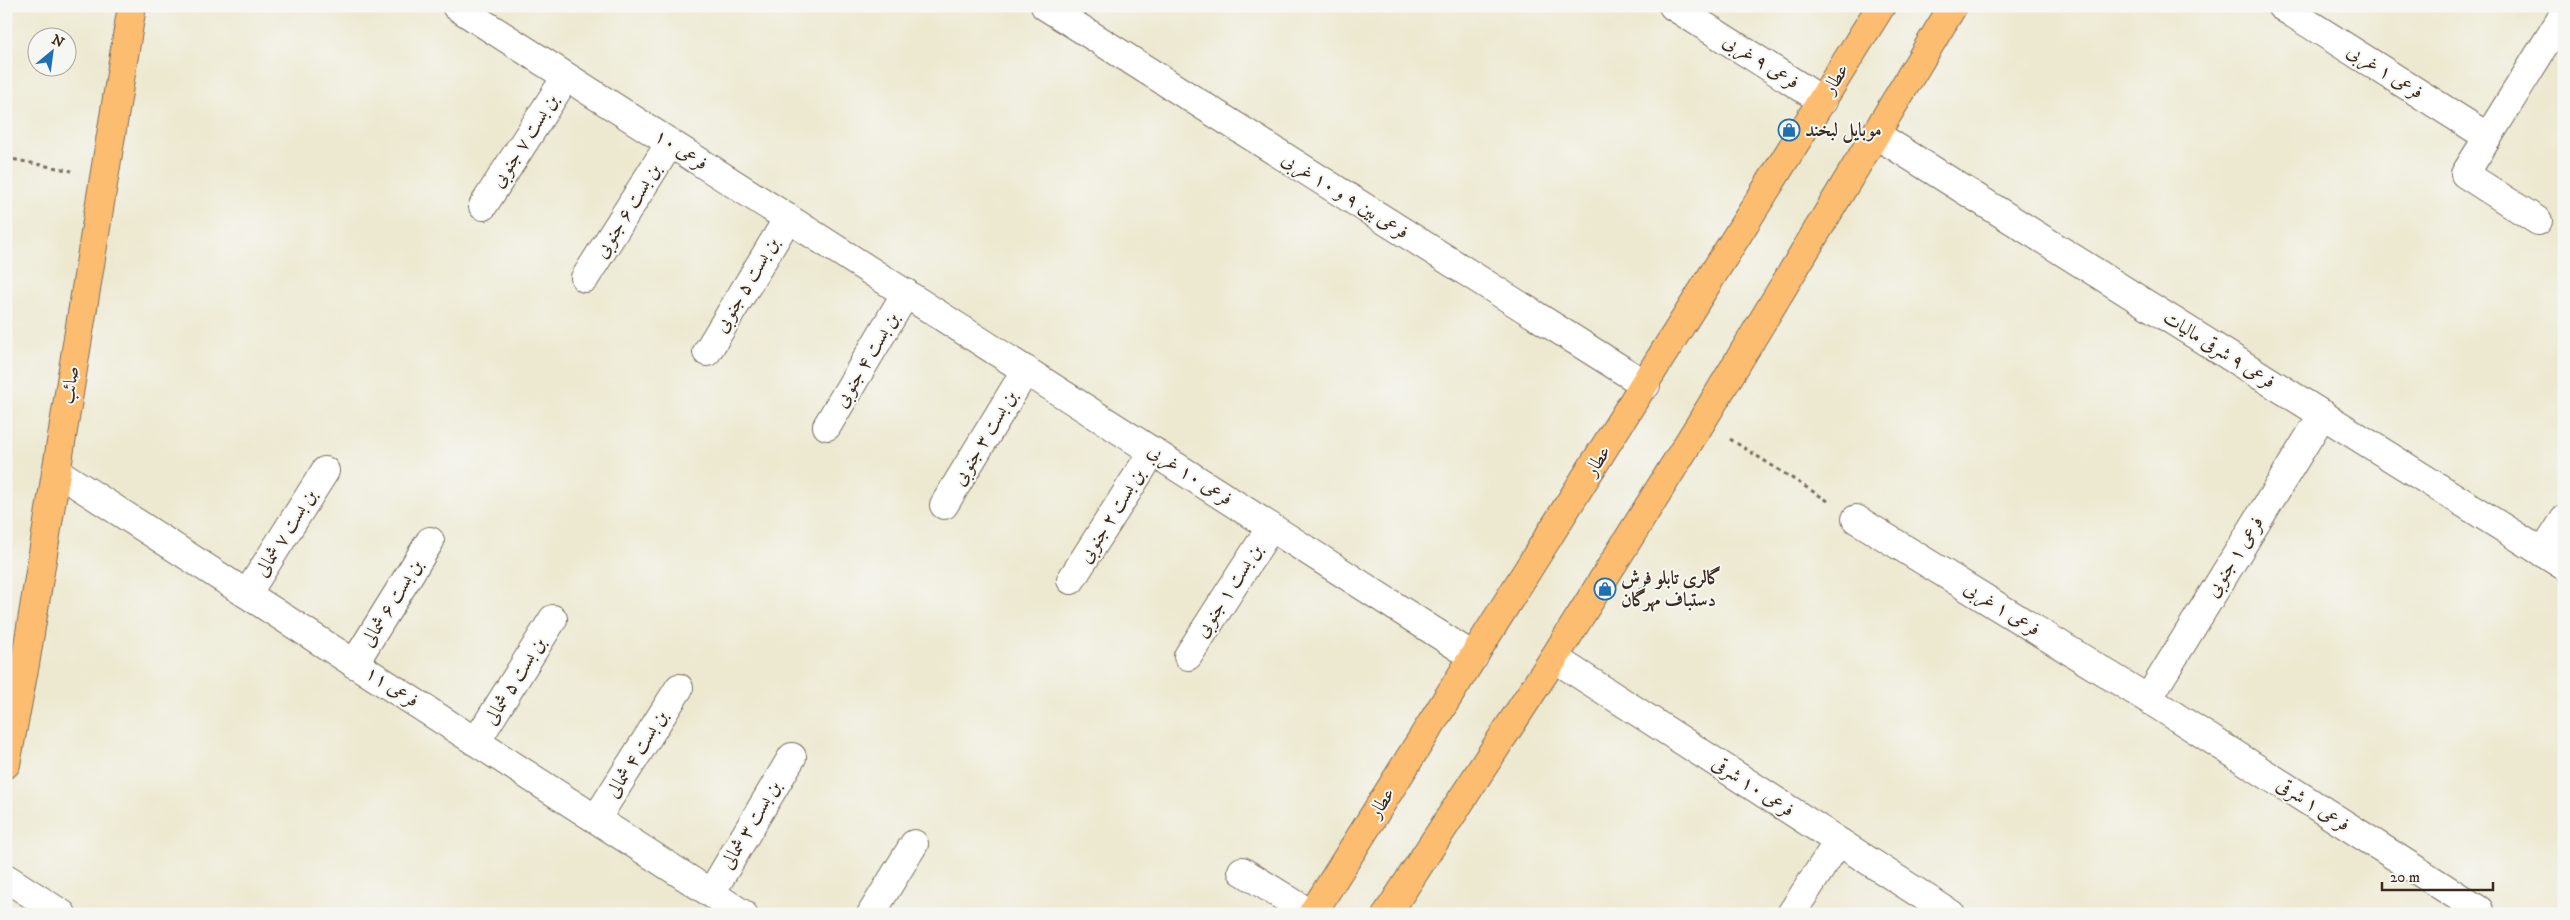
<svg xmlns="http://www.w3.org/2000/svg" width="2570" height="920" viewBox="0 0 2570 920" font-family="'IM FELL DW Pica',Amiri,serif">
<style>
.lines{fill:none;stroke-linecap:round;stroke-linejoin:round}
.minor-casing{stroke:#796d5d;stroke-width:30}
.major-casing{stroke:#796d5d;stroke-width:30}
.path{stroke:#796d5d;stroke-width:3;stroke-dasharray:4 4;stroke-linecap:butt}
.minor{stroke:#fff;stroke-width:28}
.major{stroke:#fcbd6f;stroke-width:28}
.labels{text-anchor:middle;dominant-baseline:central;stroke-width:4;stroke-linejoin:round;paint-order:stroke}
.street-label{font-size:19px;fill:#3b2a1e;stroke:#f6f6f2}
.poi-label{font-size:19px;font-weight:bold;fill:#3b2a1e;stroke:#f6f6f2;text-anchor:start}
</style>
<rect width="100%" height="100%" fill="#f6f6f2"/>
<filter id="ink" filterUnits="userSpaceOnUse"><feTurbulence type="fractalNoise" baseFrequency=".02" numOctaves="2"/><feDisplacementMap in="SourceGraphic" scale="10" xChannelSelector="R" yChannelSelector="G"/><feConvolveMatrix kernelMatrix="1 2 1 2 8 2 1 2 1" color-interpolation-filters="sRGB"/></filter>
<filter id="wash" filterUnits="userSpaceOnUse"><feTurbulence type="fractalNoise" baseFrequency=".0096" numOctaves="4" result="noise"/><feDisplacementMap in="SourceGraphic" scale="20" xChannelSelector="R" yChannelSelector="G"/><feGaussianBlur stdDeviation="1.12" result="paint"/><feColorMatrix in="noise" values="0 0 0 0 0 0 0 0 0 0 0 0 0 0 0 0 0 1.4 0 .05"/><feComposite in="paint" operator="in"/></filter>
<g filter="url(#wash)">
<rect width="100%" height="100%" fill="#ede9d1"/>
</g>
<g filter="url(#ink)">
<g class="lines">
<g class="minor-casing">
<g id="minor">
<polyline points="456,6 1474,657"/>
<polyline points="1045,6 1646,385"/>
<polyline points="1673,6 1823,101"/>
<polyline points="2281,6 2488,137"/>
<polyline points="1875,134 2564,566"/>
<polyline points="483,206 566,77"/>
<polyline points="2538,221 2465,174 2564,14"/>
<polyline points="585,278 670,143"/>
<polyline points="707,352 788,218"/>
<polyline points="827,426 906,293"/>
<polyline points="56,471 743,914"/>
<polyline points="944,505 1026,370"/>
<polyline points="1856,519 2148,699 2479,910"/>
<polyline points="2543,553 2564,520"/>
<polyline points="1071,580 1153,451"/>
<polyline points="247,594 325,471"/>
<polyline points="1188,656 1271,527"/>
<polyline points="1554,658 1951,914"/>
<polyline points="354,664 430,541"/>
<polyline points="2148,699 2323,414"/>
<polyline points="476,742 553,619"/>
<polyline points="596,819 679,688"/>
<polyline points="1242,871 1311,914"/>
<polyline points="6,878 62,914"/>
<polyline points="711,893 792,757"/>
<polyline points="871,914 914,844"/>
<polyline points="1791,914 1838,842"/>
</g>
</g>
<g class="major-casing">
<g id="major">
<polyline points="6,764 25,664 132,6"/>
<polyline points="1312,914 1881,6"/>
<polyline points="1387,914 1554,658 1702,421 1953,6"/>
</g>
</g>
<g class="path">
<polyline points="6,158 72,171"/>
<polyline points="1730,439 1828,501"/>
</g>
<use href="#minor" class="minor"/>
<use href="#major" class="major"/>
</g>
</g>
<defs>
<g id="shop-ring" transform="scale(1.125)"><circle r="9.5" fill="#f6f6f2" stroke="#1f6fb2" stroke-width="1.5"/><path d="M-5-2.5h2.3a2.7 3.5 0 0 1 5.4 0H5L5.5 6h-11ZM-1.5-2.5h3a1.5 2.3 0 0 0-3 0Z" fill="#1f6fb2"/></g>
</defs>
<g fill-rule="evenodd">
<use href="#shop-ring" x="1789" y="130"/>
<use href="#shop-ring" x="1605" y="589"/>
</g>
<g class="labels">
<g class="street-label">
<text transform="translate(1761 62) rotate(32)">فرعی ۹ غربی</text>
<text transform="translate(2385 72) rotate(32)">فرعی ۱ غربی</text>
<text transform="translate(1836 79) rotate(-58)">عطار</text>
<text transform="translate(525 141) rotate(-57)">بن بست ۷ جنوبی</text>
<text transform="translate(681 150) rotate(33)">فرعی ۱۰</text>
<text transform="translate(1345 196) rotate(32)">فرعی بین ۹ و ۱۰ غربی</text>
<text transform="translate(628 211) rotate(-58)">بن بست ۶ جنوبی</text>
<text transform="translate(747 285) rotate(-59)">بن بست ۵ جنوبی</text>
<text transform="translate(2219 350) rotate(32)">فرعی ۹ شرقی مالیات</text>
<text transform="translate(867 360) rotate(-59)">بن بست ۴ جنوبی</text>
<text transform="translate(70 385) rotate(-81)">صائب</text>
<text transform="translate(985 438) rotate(-59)">بن بست ۳ جنوبی</text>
<text transform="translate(1598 461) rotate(-58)">عطار</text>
<text transform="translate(1190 475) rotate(33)">فرعی ۱۰ غربی</text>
<text transform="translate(1112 516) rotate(-58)">بن بست ۲ جنوبی</text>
<text transform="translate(286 533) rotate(-58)">بن بست ۷ شمالی</text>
<text transform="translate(2235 557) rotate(-58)">فرعی ۱ جنوبی</text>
<text transform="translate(1229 591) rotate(-57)">بن بست ۱ جنوبی</text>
<text transform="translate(392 603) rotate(-58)">بن بست ۶ شمالی</text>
<text transform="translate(2002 609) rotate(32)">فرعی ۱ غربی</text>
<text transform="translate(515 681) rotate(-58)">بن بست ۵ شمالی</text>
<text transform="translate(392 687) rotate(33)">فرعی ۱۱</text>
<text transform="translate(637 754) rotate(-58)">بن بست ۴ شمالی</text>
<text transform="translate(1753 787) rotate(33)">فرعی ۱۰ شرقی</text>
<text transform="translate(1382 803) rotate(-58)">عطار</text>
<text transform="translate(2313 805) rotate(32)">فرعی ۱ شرقی</text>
<text transform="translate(751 825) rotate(-59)">بن بست ۳ شمالی</text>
</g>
<g class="poi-label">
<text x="1805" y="130">موبایل لبخند</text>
<text x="1621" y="578">گالری تابلو فرش<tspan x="1621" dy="22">دستباف مهرگان</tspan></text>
</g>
</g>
<rect width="2570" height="920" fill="none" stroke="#f6f6f2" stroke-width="25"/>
<g transform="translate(52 52) rotate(29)"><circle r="24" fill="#f6f6f2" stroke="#aba49d"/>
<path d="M0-4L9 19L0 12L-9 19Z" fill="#1f6fb2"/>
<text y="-8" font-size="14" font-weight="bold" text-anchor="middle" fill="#3b2a1e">N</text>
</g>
<path d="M2382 882v8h111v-8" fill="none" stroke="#3b2a1e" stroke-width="2.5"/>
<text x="2390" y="882" font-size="15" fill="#3b2a1e" stroke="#f6f6f2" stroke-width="4" paint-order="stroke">20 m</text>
</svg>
